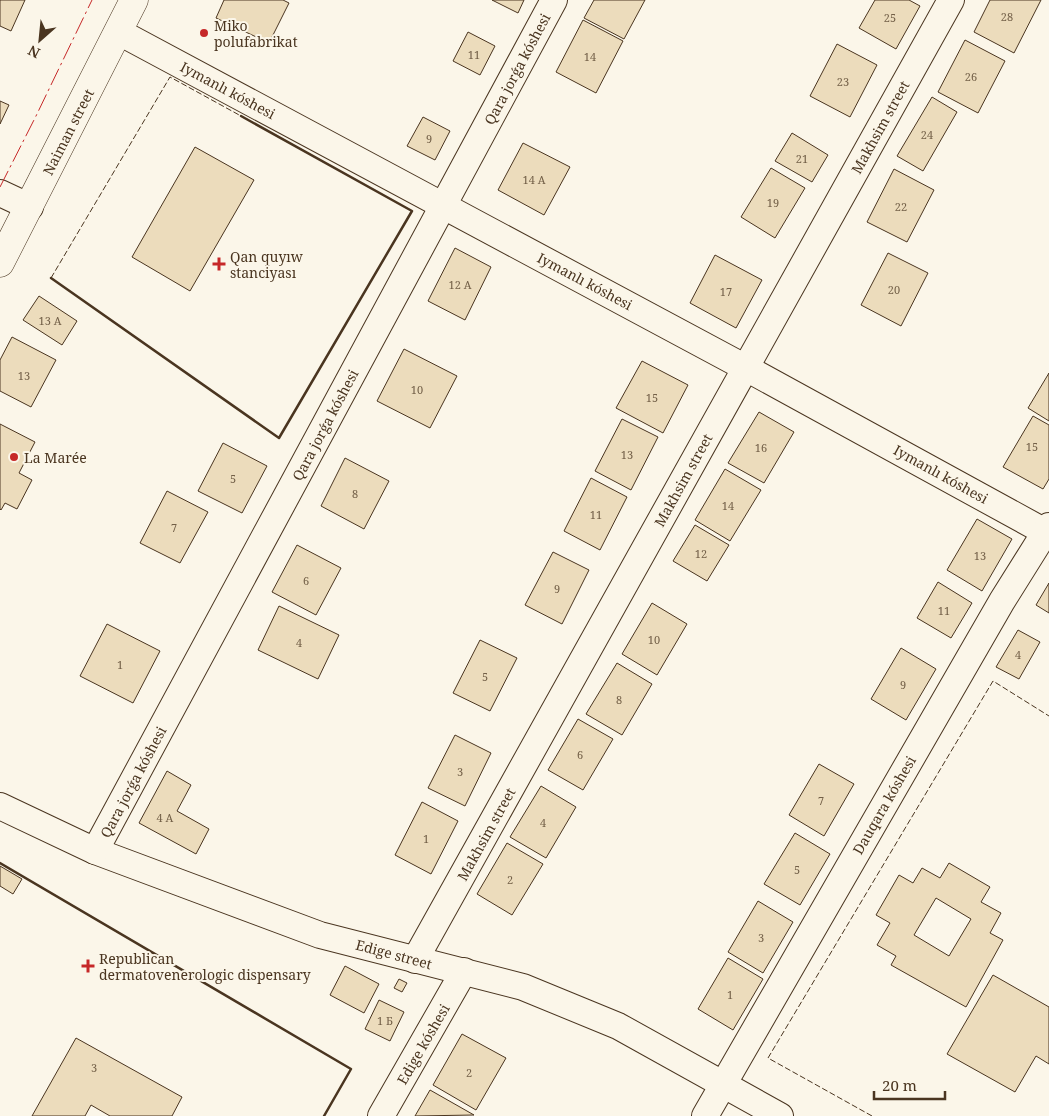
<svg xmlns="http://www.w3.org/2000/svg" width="1049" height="1116" viewBox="0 0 1049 1116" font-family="'Noto Serif',serif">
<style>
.building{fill:#ecdcbc;stroke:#4a3520;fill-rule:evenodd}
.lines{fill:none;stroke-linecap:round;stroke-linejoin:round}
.minor-casing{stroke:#4a3520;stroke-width:28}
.major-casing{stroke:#4a3520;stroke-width:29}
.minor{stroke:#fbf6e9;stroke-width:26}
.major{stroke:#fbf6e9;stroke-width:28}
.fence{stroke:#4a3520;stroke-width:1;stroke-dasharray:6 2.5;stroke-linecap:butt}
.wall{stroke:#4a3520;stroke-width:2.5}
.power{stroke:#c62828;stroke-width:1;stroke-dasharray:18 4 2.5 4;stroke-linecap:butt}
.poi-dot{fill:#c62828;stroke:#fbf6e9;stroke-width:2}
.labels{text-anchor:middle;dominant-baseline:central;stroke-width:4;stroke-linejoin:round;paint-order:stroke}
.number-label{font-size:11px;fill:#725f47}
.poi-label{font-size:14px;fill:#4a3520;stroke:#fbf6e9;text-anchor:start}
.street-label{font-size:14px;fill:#4a3520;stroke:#fbf6e9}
</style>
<rect width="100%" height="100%" fill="#fbf6e9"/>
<g class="building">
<polygon points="0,0 25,0 11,31 0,26"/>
<polygon points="224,0 283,0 289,3 269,43 216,18"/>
<polygon points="492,0 524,0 518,13"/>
<polygon points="594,0 645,0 624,39 584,18"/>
<polygon points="875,0 909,0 920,6 896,49 859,28"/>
<polygon points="990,0 1041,0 1014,53 974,32"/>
<polygon points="583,20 623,41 596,93 556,72"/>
<polygon points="468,32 495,46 480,75 453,61"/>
<polygon points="965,40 1005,61 978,113 938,92"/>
<polygon points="837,44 877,65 850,117 810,96"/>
<polygon points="932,97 957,112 923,171 897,156"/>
<polygon points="0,101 9,105 0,124"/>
<polygon points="423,117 450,131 435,160 407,146"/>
<polygon points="792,133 828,155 812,182 775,161"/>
<polygon points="523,143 570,167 544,215 498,190"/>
<polygon points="195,147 254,180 190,291 132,257"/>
<polygon points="771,168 805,188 775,238 741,217"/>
<polygon points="894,169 934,190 907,242 867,222"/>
<polygon points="455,248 491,267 465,320 428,301"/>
<polygon points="888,253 928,273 901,326 861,305"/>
<polygon points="715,255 762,280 736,328 690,303"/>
<polygon points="39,296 77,321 62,345 23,320"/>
<polygon points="12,337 56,360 31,407 0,391 0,360"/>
<polygon points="404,349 457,376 430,428 377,401"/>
<polygon points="642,361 688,385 663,433 616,408"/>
<polygon points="1049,373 1049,421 1028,408"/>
<polygon points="759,412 794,432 764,483 728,463"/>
<polygon points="1033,416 1049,425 1049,479 1043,489 1003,467"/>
<polygon points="622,419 658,437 631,490 595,471"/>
<polygon points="0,424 35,442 19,473 32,480 17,509 5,503 1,510 0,509"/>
<polygon points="223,443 267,466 242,513 198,491"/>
<polygon points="345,458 389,481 364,529 321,506"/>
<polygon points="725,469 761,490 730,541 695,520"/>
<polygon points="591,478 627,497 600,550 564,531"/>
<polygon points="167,491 208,512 180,563 140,543"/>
<polygon points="977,519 1012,539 982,591 947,570"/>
<polygon points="695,525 729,545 707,581 673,561"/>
<polygon points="297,545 341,568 316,615 272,592"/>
<polygon points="553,552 589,570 562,624 525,605"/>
<polygon points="938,582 972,603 951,638 917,618"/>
<polygon points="1049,583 1049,613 1036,605"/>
<polygon points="652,603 687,624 657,675 622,654"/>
<polygon points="279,606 339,635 318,679 258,650"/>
<polygon points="107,624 160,651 133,703 80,676"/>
<polygon points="1018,630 1040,642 1019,679 996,667"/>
<polygon points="480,640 517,658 490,711 453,693"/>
<polygon points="901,648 936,669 906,720 871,699"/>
<polygon points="617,663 652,684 622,735 586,714"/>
<polygon points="578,719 613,739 583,790 548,770"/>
<polygon points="455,735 491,753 465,806 428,788"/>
<polygon points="819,764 854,784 824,836 789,815"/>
<polygon points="167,771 191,785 177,811 209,829 196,854 139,823"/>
<polygon points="541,786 576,807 546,858 510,837"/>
<polygon points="422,802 458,821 431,874 395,855"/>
<polygon points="795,833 830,854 800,905 764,884"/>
<polygon points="507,843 543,864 512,915 477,894"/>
<path d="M949,863L990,887L981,902L1001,913L990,933L1003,940L966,1007L891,965L896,956L877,945L890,923L876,915L899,875L913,883L922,868L940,878ZM936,898L971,919L949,956L914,935Z"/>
<polygon points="0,866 22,879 13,894 0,886"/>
<polygon points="758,901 793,922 763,973 728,952"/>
<polygon points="728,958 763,979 733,1030 698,1009"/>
<polygon points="345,966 379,984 364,1013 330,995"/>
<polygon points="993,975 1049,1007 1049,1064 1036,1056 1015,1092 947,1054"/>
<polygon points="399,979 407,983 402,992 394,988"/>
<polygon points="379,1000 404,1012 390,1041 365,1029"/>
<polygon points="462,1034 506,1058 476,1110 433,1085"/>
<polygon points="76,1038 182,1097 172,1116 110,1116 91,1105 85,1116 32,1116"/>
<polygon points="430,1090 474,1115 415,1116"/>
</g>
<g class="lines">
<g class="minor-casing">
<g id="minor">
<polyline points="119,32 746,368 1049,534"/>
<polyline points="0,193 30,207"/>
<polyline points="0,806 95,851 320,935 523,987 618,1026 780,1116"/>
<polyline points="95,851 554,0"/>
<polyline points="415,960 951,0"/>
<polyline points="381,1116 464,971"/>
<polyline points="705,1116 1002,601 1049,526"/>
</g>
</g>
<g class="major-casing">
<polyline id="major" points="0,263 134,0"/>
</g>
<use href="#minor" class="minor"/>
<use href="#major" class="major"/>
<g class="fence">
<polyline points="51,278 170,77 241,116"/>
<polyline points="872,1116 768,1058 993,681 1049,716"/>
</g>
<g class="wall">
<polyline points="51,278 279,438 412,211 241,116"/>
<polyline points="0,863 351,1069 324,1116"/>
</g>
<polyline class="power" points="0,187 36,116 92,0"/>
</g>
<g class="poi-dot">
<circle cx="204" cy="33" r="5"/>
<path d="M216.5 256.5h5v5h5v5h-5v5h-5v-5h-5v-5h5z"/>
<circle cx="14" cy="457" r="5"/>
<path d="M85.5 958.5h5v5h5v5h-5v5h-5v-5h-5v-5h5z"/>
</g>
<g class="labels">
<g class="number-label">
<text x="1007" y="16">28</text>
<text x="890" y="17">25</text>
<text x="474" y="54">11</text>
<text x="590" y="56">14</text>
<text x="971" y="76">26</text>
<text x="843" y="81">23</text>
<text x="927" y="134">24</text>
<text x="429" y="138">9</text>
<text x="802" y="158">21</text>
<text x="534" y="179">14 А</text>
<text x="773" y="202">19</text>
<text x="901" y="206">22</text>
<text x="460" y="284">12 А</text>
<text x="894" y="289">20</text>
<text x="726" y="291">17</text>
<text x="50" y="320">13 А</text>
<text x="24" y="375">13</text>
<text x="417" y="389">10</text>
<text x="652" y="397">15</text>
<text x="1032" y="446">15</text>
<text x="761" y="447">16</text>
<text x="627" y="454">13</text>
<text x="233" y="478">5</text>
<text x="355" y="493">8</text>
<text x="728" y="505">14</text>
<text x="596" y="514">11</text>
<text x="174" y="527">7</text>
<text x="701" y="553">12</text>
<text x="980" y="555">13</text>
<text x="306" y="580">6</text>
<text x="557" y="588">9</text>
<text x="944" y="610">11</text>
<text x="654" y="639">10</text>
<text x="299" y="642">4</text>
<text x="1018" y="654">4</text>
<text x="120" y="664">1</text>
<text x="485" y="676">5</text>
<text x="903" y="684">9</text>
<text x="619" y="699">8</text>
<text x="580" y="754">6</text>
<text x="460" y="771">3</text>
<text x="821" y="800">7</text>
<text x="165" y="817">4 А</text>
<text x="543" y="822">4</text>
<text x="426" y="838">1</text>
<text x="797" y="869">5</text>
<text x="510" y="879">2</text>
<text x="761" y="937">3</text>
<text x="730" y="994">1</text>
<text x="385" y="1020">1 Б</text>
<text x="94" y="1067">3</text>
<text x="469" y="1072">2</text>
</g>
<g class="poi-label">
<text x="214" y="25">Miko<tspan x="214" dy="16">polufabrikat</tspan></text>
<text x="230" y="256">Qan quyıw<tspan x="230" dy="16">stanciyası</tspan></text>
<text x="24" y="457">La Marée</text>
<text x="99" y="958">Republican<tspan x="99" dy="16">dermatovenerologic dispensary</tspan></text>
</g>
<g class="street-label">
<text transform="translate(517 69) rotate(-62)">Qara jorǵa kóshesi</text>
<text transform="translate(228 90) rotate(28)">Iymanlı kóshesi</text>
<text transform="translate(880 127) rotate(-61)">Makhsim street</text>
<text transform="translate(68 132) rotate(-63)">Naiman street</text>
<text transform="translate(585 281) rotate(28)">Iymanlı kóshesi</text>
<text transform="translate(325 425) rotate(-62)">Qara jorǵa kóshesi</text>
<text transform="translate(941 474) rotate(29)">Iymanlı kóshesi</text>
<text transform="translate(683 480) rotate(-61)">Makhsim street</text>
<text transform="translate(133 782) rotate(-62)">Qara jorǵa kóshesi</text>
<text transform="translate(884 805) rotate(-60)">Dauqara kóshesi</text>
<text transform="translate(486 834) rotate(-61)">Makhsim street</text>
<text transform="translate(394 954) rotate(15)">Edige street</text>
<text transform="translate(423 1044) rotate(-60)">Edige kóshesi</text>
</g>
</g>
<g transform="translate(40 40) rotate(207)" stroke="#fbf6e9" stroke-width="4" paint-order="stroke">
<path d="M0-4L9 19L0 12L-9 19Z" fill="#4a3520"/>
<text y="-8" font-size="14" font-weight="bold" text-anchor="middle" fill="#4a3520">N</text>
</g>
<path d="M874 1091v8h71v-8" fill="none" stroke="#4a3520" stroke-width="2.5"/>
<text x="882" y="1091" font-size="15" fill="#4a3520" stroke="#fbf6e9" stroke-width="4" paint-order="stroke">20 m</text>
</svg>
